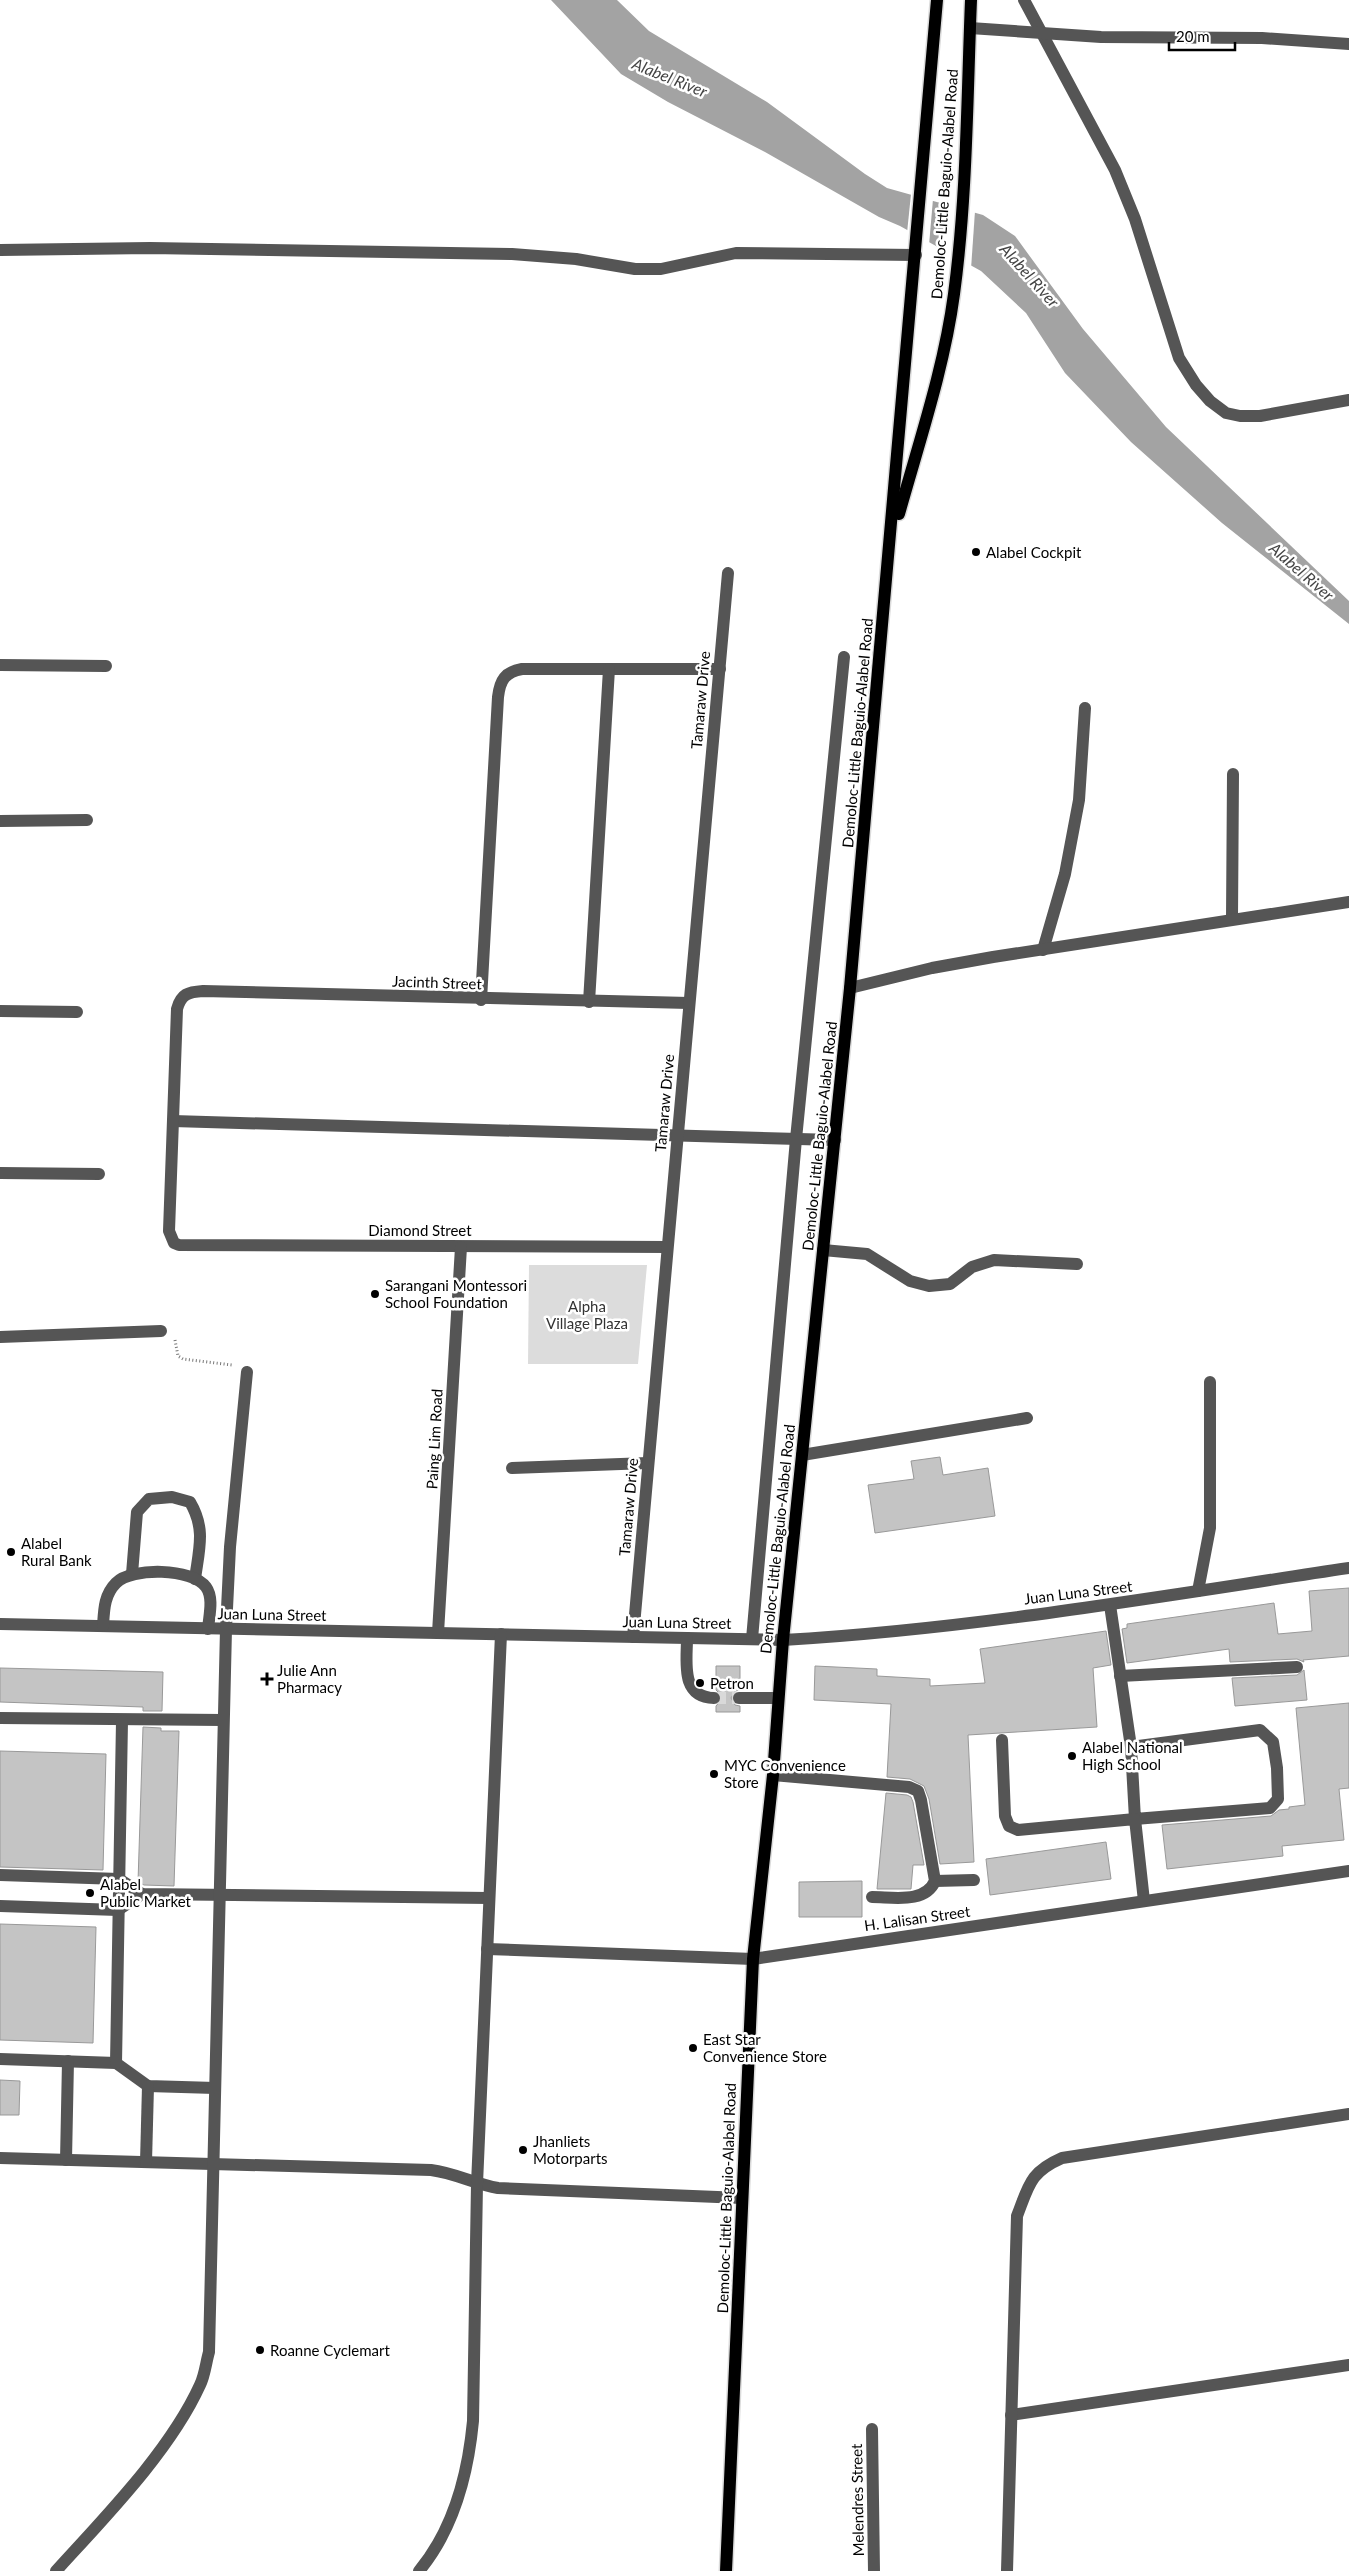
<svg xmlns="http://www.w3.org/2000/svg" width="1349" height="2571" viewBox="0 0 1349 2571" font-family="Lato,sans-serif">
<style>
.green{fill:#dcdcdc}
.water{fill:#a3a3a3}
.pier{fill:#fff}
.building{fill:#c4c4c4;stroke:#999}
.lines{fill:none;stroke-linecap:round;stroke-linejoin:round}
.minor-tunnel{stroke:#d9d9d9;stroke-width:12;stroke-dasharray:12 6;stroke-linecap:butt}
.major-casing{stroke:#dbdbdb;stroke-width:15}
.path{stroke:#777;stroke-width:3;stroke-dasharray:1 2.5;stroke-linecap:butt}
.minor{stroke:#555;stroke-width:12}
.major{stroke:#000;stroke-width:12}
.poi-dot{fill:#000;stroke:#fff;stroke-width:2}
.labels{text-anchor:middle;dominant-baseline:central;stroke-width:5;stroke-linejoin:round;paint-order:stroke}
.street-label{font-size:15px;fill:#000;stroke:#fff}
.poi-label{font-size:15px;fill:#000;stroke:#fff;text-anchor:start}
.park-label{font-size:15px;fill:#333;stroke:#fff}
.water-label{font-size:16px;font-style:italic;fill:#444;stroke:#fff}
</style>
<rect width="100%" height="100%" fill="#fff"/>
<polygon class="green" points="529,1265 647,1265 638,1364 528,1364"/>
<polygon class="water" points="551,0 617,0 649,31 767,102 865,174 887,188 983,215 1015,236 1083,329 1166,427 1349,601 1349,624 1222,523 1131,442 1065,373 1026,313 981,271 900,226 879,217 765,152 668,102 621,74"/>
<g class="pier">
<polygon points="911,194 933,199 929,245 907,233"/>
<polygon points="946,202 975,211 971,269 942,253"/>
</g>
<g class="building">
<polygon points="940,1457 943,1475 988,1468 995,1516 875,1533 868,1485 914,1479 911,1461"/>
<polygon points="1349,1588 1349,1656 1303,1660 1304,1662 1297,1659 1230,1662 1229,1649 1127,1663 1122,1629 1127,1628 1127,1624 1274,1603 1278,1634 1312,1631 1309,1591"/>
<polygon points="1106,1631 1111,1665 1093,1668 1097,1727 968,1735 974,1862 940,1864 929,1799 924,1786 910,1779 887,1777 891,1704 814,1700 815,1666 877,1669 877,1676 930,1679 930,1686 985,1683 980,1649"/>
<polygon points="716,1666 740,1666 740,1690 735,1691 731,1698 735,1705 740,1706 740,1712 716,1712 716,1706 722,1699 721,1695 716,1690"/>
<polygon points="0,1668 163,1672 162,1711 143,1711 143,1707 0,1702"/>
<polygon points="1304,1670 1307,1700 1235,1706 1232,1678 1297,1675"/>
<polygon points="1349,1703 1349,1788 1339,1789 1344,1840 1282,1846 1283,1856 1167,1869 1162,1825 1271,1816 1279,1810 1289,1809 1289,1807 1305,1805 1296,1708"/>
<polygon points="143,1727 161,1728 161,1731 179,1731 174,1886 144,1885 138,1882"/>
<polygon points="0,1751 106,1754 103,1870 0,1867"/>
<polygon points="886,1793 907,1795 911,1797 913,1802 924,1865 913,1865 911,1889 877,1889"/>
<polygon points="1106,1842 1111,1879 990,1895 986,1859"/>
<polygon points="862,1881 862,1917 799,1917 799,1882"/>
<polygon points="0,1924 96,1927 93,2043 0,2040"/>
<polygon points="0,2080 20,2081 19,2115 0,2115"/>
</g>
<g class="lines">
<polyline class="minor-tunnel" points="714,1698 739,1698"/>
<g class="major-casing">
<g id="major">
<path d="M899,514C919,442 944,369 954,294C967,197 967,98 971,0"/>
<polyline points="726,2571 753,1959 773,1775 783,1640 850,988 937,0"/>
</g>
</g>
<polyline class="path" points="175,1340 178,1356 183,1359 232,1365"/>
<g class="minor">
<polyline points="1024,0 1115,170 1135,219 1179,358 1196,385 1210,401 1226,413 1240,416 1260,416 1349,400"/>
<polyline points="970,28 1101,37 1262,38 1349,44"/>
<polyline points="0,250 150,248 512,254 576,259 635,269 661,269 736,253 916,255"/>
<polyline points="0,665 106,666"/>
<polyline points="0,821 87,820"/>
<polyline points="1232,918 1233,774"/>
<polyline points="1043,950 1065,874 1079,800 1085,708"/>
<polyline points="850,988 932,968 993,957 1349,902"/>
<path d="M481,1000L498,697C500,680 505,672 522,669H720"/>
<polyline points="589,1002 609,669"/>
<polyline points="0,1011 77,1012"/>
<polyline points="173,1121 835,1140"/>
<polyline points="0,1173 99,1174"/>
<path d="M667,1247L179,1245L174,1243L169,1231L177,1009C181,994 188,992 203,991L689,1003"/>
<polyline points="823,1250 867,1254 910,1281 929,1286 950,1284 972,1267 994,1260 1077,1264"/>
<polyline points="0,1337 161,1331"/>
<polyline points="802,1455 1027,1418"/>
<polyline points="512,1468 648,1463"/>
<path d="M132,1574L137,1512L149,1499L172,1497L190,1502C206,1529 199,1549 195,1579"/>
<polyline points="1198,1591 1210,1528 1210,1382"/>
<polyline points="1110,1605 1131,1747 1135,1819 1270,1808 1278,1799 1277,1768 1273,1742 1260,1730 1131,1747"/>
<path d="M0,1624L783,1640C973,1629 1161,1596 1349,1568"/>
<path d="M103,1626C104,1610 104,1595 116,1583C132,1567 192,1568 206,1587C214,1598 209,1616 208,1629"/>
<polyline points="438,1633 461,1247"/>
<polyline points="633,1637 728,573"/>
<path d="M687,1638C687,1662 680,1697 714,1698"/>
<polyline points="752,1639 796,1139 844,657"/>
<polyline points="1120,1676 1297,1667"/>
<polyline points="739,1698 778,1698"/>
<polyline points="0,1718 223,1720"/>
<polyline points="1002,1740 1005,1816 1009,1826 1018,1830 1135,1819 1144,1901"/>
<path d="M773,1775L909,1787L918,1791L921,1800L935,1881C925,1904 893,1897 872,1897"/>
<polyline points="0,1875 119,1879 142,1894 489,1898"/>
<polyline points="935,1881 974,1880"/>
<polyline points="0,1906 118,1910 142,1894"/>
<polyline points="487,1949 753,1959 1349,1871"/>
<polyline points="0,2059 116,2063 148,2086 215,2088"/>
<polyline points="116,2063 122,1721"/>
<path d="M0,2158L431,2170C455,2173 475,2184 498,2188L742,2198"/>
<polyline points="66,2160 68,2061"/>
<polyline points="146,2162 148,2086"/>
<polyline points="1011,2415 1349,2365"/>
<polyline points="872,2429 874,2571"/>
<path d="M56,2571C105,2517 170,2451 200,2385C205,2375 206,2362 209,2352L226,1629L230,1547L247,1372"/>
<path d="M419,2571C454,2529 468,2474 473,2421L477,2184L501,1634"/>
<path d="M1007,2571L1017,2216C1029,2185 1030,2172 1062,2158L1349,2114"/>
</g>
<use href="#major" class="major"/>
</g>
<g class="poi-dot">
<circle cx="976" cy="552" r="5"/>
<circle cx="375" cy="1294" r="5"/>
<circle cx="11" cy="1552" r="5"/>
<path d="M264.5 1671.5h5v5h5v5h-5v5h-5v-5h-5v-5h5z"/>
<circle cx="700" cy="1683" r="5"/>
<circle cx="1072" cy="1756" r="5"/>
<circle cx="714" cy="1774" r="5"/>
<circle cx="90" cy="1893" r="5"/>
<circle cx="693" cy="2048" r="5"/>
<circle cx="523" cy="2150" r="5"/>
<circle cx="260" cy="2350" r="5"/>
</g>
<g class="labels">
<g class="street-label">
<text transform="translate(944 184) rotate(-86)">Demoloc-Little Baguio-Alabel Road</text>
<text transform="translate(700 700) rotate(-85)">Tamaraw Drive</text>
<text transform="translate(857 733) rotate(-85)">Demoloc-Little Baguio-Alabel Road</text>
<text transform="translate(437 982) rotate(2)">Jacinth Street</text>
<text transform="translate(664 1103) rotate(-85)">Tamaraw Drive</text>
<text transform="translate(819 1136) rotate(-84)">Demoloc-Little Baguio-Alabel Road</text>
<text x="420" y="1230">Diamond Street</text>
<text transform="translate(434 1439) rotate(-87)">Paing Lim Road</text>
<text transform="translate(628 1507) rotate(-85)">Tamaraw Drive</text>
<text transform="translate(777 1539) rotate(-84)">Demoloc-Little Baguio-Alabel Road</text>
<text transform="translate(1078 1592) rotate(-7)">Juan Luna Street</text>
<text transform="translate(272 1614) rotate(1)">Juan Luna Street</text>
<text transform="translate(677 1622) rotate(1)">Juan Luna Street</text>
<text transform="translate(917 1918) rotate(-8)">H. Lalisan Street</text>
<text transform="translate(726 2198) rotate(-88)">Demoloc-Little Baguio-Alabel Road</text>
<text transform="translate(857 2500) rotate(-91)">Melendres Street</text>
</g>
<g class="poi-label">
<text x="986" y="552">Alabel Cockpit</text>
<text x="385" y="1285">Sarangani Montessori<tspan x="385" dy="17">School Foundation</tspan></text>
<text x="21" y="1543">Alabel<tspan x="21" dy="17">Rural Bank</tspan></text>
<text x="277" y="1670">Julie Ann<tspan x="277" dy="17">Pharmacy</tspan></text>
<text x="710" y="1683">Petron</text>
<text x="1082" y="1747">Alabel National<tspan x="1082" dy="17">High School</tspan></text>
<text x="724" y="1765">MYC Convenience<tspan x="724" dy="17">Store</tspan></text>
<text x="100" y="1884">Alabel<tspan x="100" dy="17">Public Market</tspan></text>
<text x="703" y="2039">East Star<tspan x="703" dy="17">Convenience Store</tspan></text>
<text x="533" y="2141">Jhanliets<tspan x="533" dy="17">Motorparts</tspan></text>
<text x="270" y="2350">Roanne Cyclemart</text>
</g>
<g class="park-label">
<text x="587" y="1306">Alpha<tspan x="587" dy="17">Village Plaza</tspan></text>
</g>
<g class="water-label">
<text transform="translate(670 77) rotate(22)">Alabel River</text>
<text transform="translate(1030 275) rotate(48)">Alabel River</text>
<text transform="translate(1302 571) rotate(41)">Alabel River</text>
</g>
</g>
<path d="M1169 42v8h66v-8" fill="none" stroke="#000000" stroke-width="2.5"/>
<text x="1176" y="42" font-size="15" fill="#000000" stroke="#ffffff" stroke-width="4" paint-order="stroke">20 m</text>
</svg>
